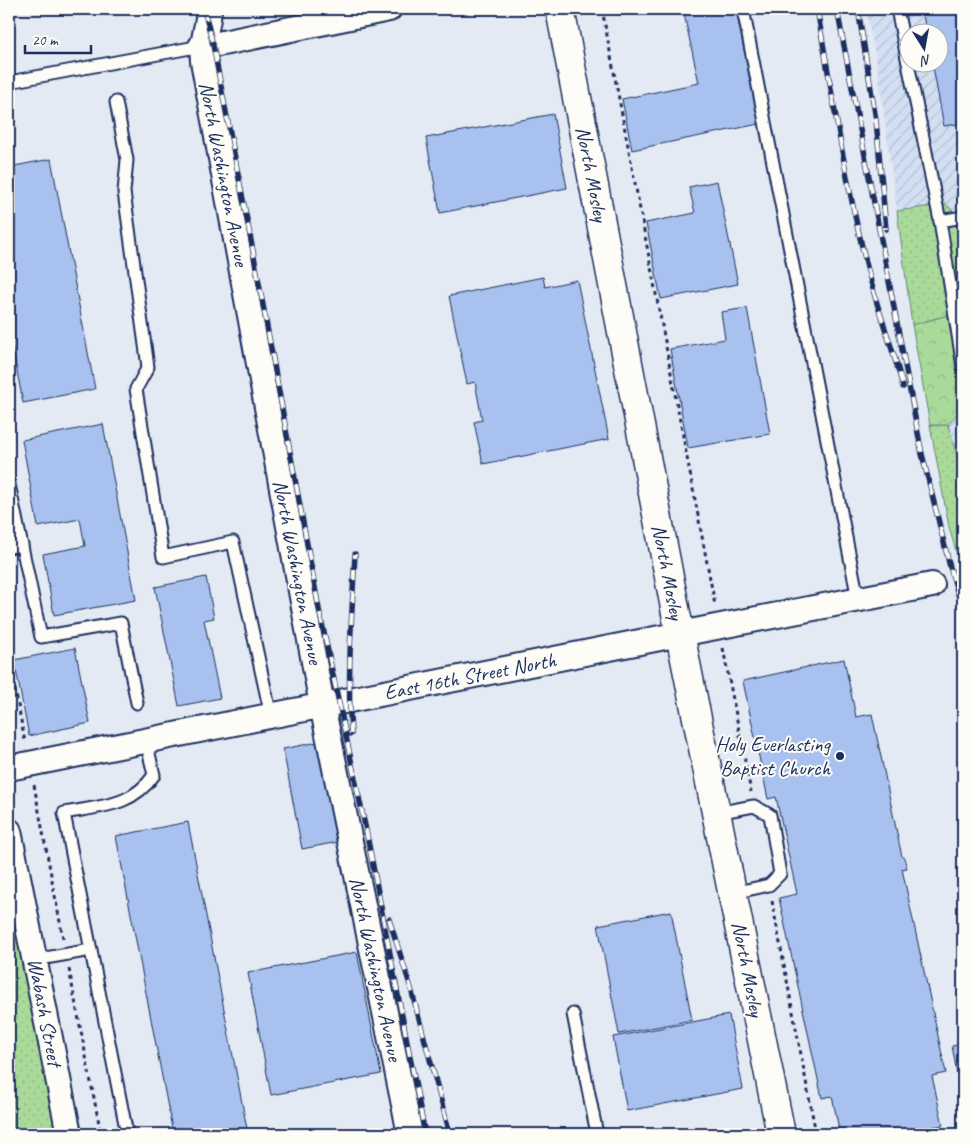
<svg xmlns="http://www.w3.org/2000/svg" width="972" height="1143" viewBox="0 0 972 1143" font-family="Caveat,sans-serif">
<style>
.industrial{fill:url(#industrial-furrows);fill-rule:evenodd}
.grass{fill:url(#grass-dots);stroke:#62847c}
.forest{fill:url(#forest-crowns);stroke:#62847c}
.building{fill:#a8c1ee;stroke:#1b2f5e}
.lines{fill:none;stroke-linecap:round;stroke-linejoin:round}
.lane-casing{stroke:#1b2f5e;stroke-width:15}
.street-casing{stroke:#1b2f5e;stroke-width:28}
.secondary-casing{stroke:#1b2f5e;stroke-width:31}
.path{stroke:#1b2f5e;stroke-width:3;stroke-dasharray:4 4;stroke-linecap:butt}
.lane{stroke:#fdfcf7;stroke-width:11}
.street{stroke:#fdfcf7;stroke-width:24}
.secondary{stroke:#fdfcf7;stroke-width:28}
.rail-casing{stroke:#1b2f5e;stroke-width:5.5}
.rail{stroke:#fdfcf7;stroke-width:4;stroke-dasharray:11;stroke-linecap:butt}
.poi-dot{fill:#1b2f5e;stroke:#fdfcf7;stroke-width:2}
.labels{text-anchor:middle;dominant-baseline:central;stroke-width:4;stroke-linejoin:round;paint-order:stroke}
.street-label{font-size:21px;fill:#1b2f5e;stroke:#fdfcf7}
.poi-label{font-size:21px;fill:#1b2f5e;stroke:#fdfcf7;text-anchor:end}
</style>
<defs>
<pattern id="industrial-furrows" width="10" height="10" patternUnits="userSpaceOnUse" patternTransform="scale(1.25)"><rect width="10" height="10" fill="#d2def2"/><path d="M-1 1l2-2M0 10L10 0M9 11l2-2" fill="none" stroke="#b4bfd2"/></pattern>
<pattern id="grass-dots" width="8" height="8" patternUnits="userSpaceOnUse" patternTransform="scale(1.25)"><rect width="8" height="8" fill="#aada99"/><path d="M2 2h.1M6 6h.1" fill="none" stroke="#92bb86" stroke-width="1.8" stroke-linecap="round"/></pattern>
<pattern id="forest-crowns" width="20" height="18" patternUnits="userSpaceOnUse" patternTransform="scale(1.25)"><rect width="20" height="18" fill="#aada99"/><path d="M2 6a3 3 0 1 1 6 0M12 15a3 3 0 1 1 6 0" fill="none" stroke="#92bb86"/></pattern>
</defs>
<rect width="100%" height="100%" fill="#e4eaf4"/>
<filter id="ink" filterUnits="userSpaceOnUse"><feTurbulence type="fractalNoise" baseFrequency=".02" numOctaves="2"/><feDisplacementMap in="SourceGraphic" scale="10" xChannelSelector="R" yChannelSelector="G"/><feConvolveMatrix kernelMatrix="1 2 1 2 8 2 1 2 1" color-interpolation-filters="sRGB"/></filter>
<g filter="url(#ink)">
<g class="industrial">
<path d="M866,9H963V221L908,209L897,211L877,64ZM910,32H940V62H910Z"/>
<polygon points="963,407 963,477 948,425"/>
</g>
<g class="grass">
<polygon points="946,204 963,221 963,311 912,325 897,211"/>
<polygon points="930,425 948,425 963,477 963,576 949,527"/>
<polygon points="9,891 56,1134 9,1134"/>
</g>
<polygon class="forest" points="963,311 963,407 948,425 930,425 912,325"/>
<g class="building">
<polygon points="683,9 736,9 759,124 632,150 622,99 699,83"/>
<polygon points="922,9 963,9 963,123 944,126 932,62 940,62 940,32 926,32"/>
<polygon points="553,114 567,188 440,213 426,138"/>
<polygon points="51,159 95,389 23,403 9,329 9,167"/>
<polygon points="717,181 738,284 661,299 646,223 695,213 689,187"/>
<polygon points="543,277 545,287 577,280 609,439 483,464 474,422 482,420 475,382 467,384 449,296"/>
<polygon points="747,308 770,434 688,448 670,349 725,339 721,312"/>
<polygon points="103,424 136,600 54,615 43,554 85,546 80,519 38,527 22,440"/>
<polygon points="206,577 214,618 204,620 220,698 179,706 155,587"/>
<polygon points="75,648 90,723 29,736 14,660"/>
<polygon points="844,659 856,717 872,714 902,857 904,857 907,868 902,869 946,1073 932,1076 943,1125 901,1134 840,1134 832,1096 822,1098 779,898 797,894 776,797 768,799 743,681"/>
<polygon points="323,741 343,841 302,849 283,749"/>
<polygon points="188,822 248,1134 173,1134 116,836"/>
<polygon points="671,911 692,1020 619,1034 598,925"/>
<polygon points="357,952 381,1074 271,1095 248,973"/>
<polygon points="729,1015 743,1089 627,1111 613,1037"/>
<polygon points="963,1044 963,1106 952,1046"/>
</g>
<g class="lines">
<g class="lane-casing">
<g id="lane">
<polyline points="743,9 858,599"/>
<polyline points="897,9 940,221 963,217"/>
<polyline points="9,82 201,46"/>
<polyline points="116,102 127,160 124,192 148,367 136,389 163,557 233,542 271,716"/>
<polyline points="940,221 963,367"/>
<polyline points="9,484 41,637 121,623 137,703"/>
<polyline points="9,547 22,545"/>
<polyline points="716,813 754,806 770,815 780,874 769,885 733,893"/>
<polyline points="34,960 91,950"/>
<polyline points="573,1014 597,1134"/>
<path d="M127,1134L64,813C100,806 132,807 154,775L146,741"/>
</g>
</g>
<g class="street-casing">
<g id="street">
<path d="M209,9C208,28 201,42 203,61L322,705L410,1134"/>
<polyline points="201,46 213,45 389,9"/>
<polyline points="9,768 680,634 932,585"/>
<polyline points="9,831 69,1134"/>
</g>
</g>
<g class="secondary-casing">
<polyline id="secondary" points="560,9 680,634 781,1134"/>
</g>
<g class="path">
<polyline points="602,9 715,605"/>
<polyline points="723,648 751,792"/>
<polyline points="9,657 25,742"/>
<polyline points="34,785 63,938"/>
<polyline points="772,901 816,1134"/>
<polyline points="69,969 101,1134"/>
</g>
<use href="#lane" class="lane"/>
<use href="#street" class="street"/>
<use href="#secondary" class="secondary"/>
<g class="rail-casing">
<g id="rail">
<polyline points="204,9 213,45 254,256 319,609 367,835 425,1134"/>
<path d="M817,9C834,103 848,200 874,293C883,325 895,355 903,387"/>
<polyline points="837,9 922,454 950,567 963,611"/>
<polyline points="858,9 876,120 886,229"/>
<path d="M351,734C347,674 352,614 355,554"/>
<polyline points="389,919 410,985 450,1134"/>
</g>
</g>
<use href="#rail" class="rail"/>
</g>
</g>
<circle class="poi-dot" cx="840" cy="756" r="5"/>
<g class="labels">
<g class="street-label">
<text transform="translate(224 174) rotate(79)">North Washington Avenue</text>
<text transform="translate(592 174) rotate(79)">North Mosley</text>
<text transform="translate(298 572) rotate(79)">North Washington Avenue</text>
<text transform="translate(668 572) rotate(79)">North Mosley</text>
<text transform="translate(470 676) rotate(-11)">East 16th Street North</text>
<text transform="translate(376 969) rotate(78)">North Washington Avenue</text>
<text transform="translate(748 969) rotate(79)">North Mosley</text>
<text transform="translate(45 1012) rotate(79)">Wabash Street</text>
</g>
<g class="poi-label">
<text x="830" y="744">Holy Everlasting<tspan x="830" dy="24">Baptist Church</tspan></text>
</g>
</g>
<rect width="972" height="1143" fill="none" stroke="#fdfcf7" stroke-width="30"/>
<rect x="15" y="15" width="942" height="1113" fill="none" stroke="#1b2f5e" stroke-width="2" filter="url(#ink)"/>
<g transform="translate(924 48) rotate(169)"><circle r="24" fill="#fdfcf7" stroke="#a3aaba"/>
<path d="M0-4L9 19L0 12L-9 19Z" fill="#1b2f5e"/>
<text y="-8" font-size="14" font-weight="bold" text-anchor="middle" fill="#1b2f5e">N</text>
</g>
<path d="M25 45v8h66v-8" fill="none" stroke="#1b2f5e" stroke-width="2.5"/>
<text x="32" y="45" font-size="15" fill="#1b2f5e" stroke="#fdfcf7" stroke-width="4" paint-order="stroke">20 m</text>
</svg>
